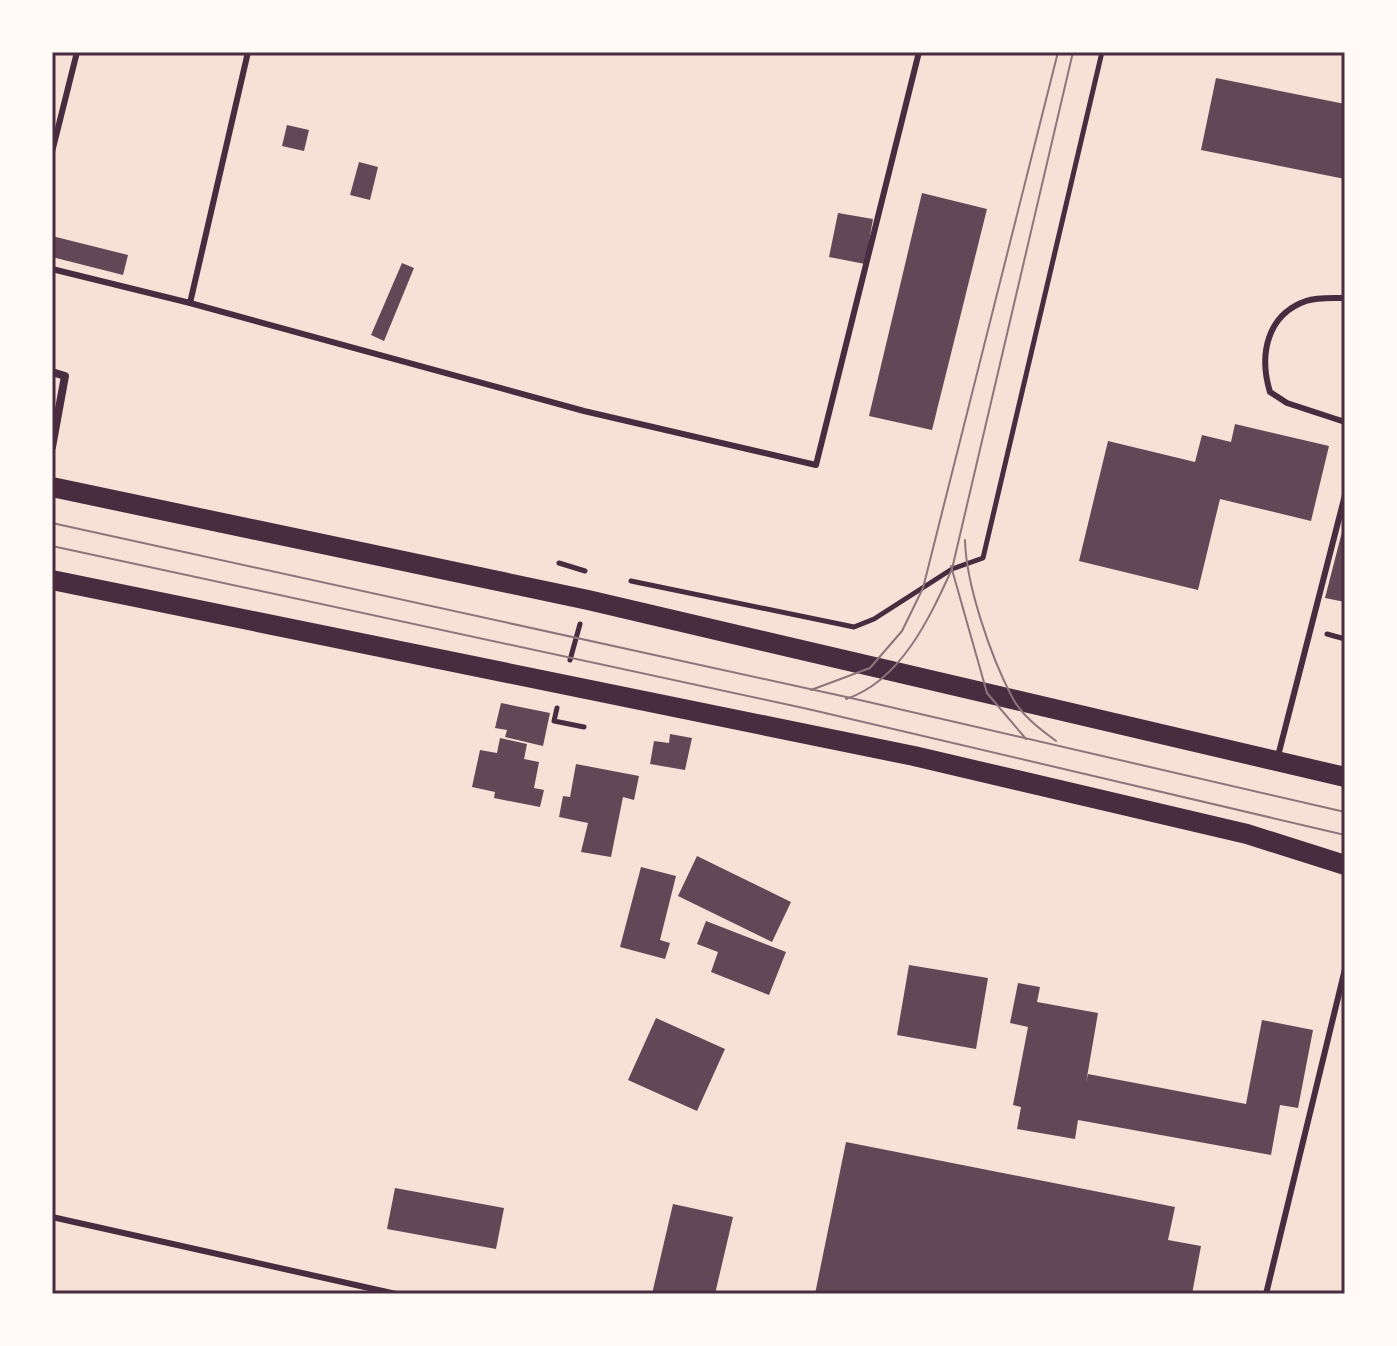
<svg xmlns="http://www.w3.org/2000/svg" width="1397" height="1346" viewBox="0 0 1397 1346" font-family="Mulish,sans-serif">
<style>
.building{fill:#644757}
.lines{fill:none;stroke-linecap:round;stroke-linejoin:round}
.path{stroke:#4a2c40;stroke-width:5}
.service{stroke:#4a2c40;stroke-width:6}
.minor{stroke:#4a2c40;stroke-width:8}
.primary{stroke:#4a2c40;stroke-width:20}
.tram{stroke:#8f747c;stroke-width:2}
.neatline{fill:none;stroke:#4a2c40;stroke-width:3}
</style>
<rect width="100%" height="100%" fill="#f7e1d7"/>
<g class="building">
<polygon points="1216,78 1345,104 1345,179 1201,150"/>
<polygon points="287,125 309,130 304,151 282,146"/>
<polygon points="359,162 378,167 370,200 350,195"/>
<polygon points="922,193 987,209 932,430 869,416"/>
<polygon points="838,213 873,219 865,264 829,257"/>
<polygon points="52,236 128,255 123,275 52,257"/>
<polygon points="402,263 414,268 384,341 371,335"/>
<polygon points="1235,424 1329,446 1311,521 1220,499 1198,590 1079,561 1108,441 1195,462 1202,435 1231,442"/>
<polygon points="1344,524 1345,524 1345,602 1325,598"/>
<polygon points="501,703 550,713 543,746 505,737 507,730 495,728"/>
<polygon points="670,734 692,738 685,770 650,764 654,741 669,743"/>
<polygon points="500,738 527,744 524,759 539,762 534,788 544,790 540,807 494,798 495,792 472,787 480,750 497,753"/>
<polygon points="576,764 639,776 634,800 623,797 611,857 581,852 588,823 559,817 563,796 570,797"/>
<polygon points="697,856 791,902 772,942 678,896"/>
<polygon points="641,867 676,876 660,940 670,943 665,959 620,947"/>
<polygon points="706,921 786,952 769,995 711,972 718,952 697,944"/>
<polygon points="909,965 988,978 976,1049 897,1035"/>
<polygon points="1018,983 1040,987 1037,1002 1098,1013 1086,1083 1088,1074 1246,1104 1262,1020 1313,1030 1298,1108 1280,1105 1271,1155 1078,1120 1075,1139 1017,1129 1021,1107 1013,1105 1028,1027 1010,1023"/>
<polygon points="656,1018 725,1049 697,1111 628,1080"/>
<polygon points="846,1142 1175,1207 1168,1240 1201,1246 1192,1294 815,1294"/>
<polygon points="395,1188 504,1208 496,1249 387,1229"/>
<polygon points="673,1204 733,1217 715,1294 652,1294"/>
</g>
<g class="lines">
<g class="path">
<polyline points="559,563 585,571"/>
<polyline points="631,581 854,627 874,619 952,569 983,558 1102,52"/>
<polyline points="1327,634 1345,639"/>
<polyline points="570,660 580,624"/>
<polyline points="557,708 554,721 584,727"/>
</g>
<g class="service">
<polyline points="52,152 77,52"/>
<polyline points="52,269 190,303 248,52"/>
<path d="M1345,298C1333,298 1317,297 1306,301C1266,315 1259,356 1270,392L1287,403L1345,422"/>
<polyline points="190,303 584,411 816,465 919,52"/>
<polyline points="1278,756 1345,495"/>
<polyline points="52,1217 396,1294"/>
<polyline points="1266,1294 1345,969"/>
</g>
<polyline class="minor" points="52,372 65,376 52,447"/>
<g class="primary">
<polyline points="52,487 588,600 1345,777"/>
<polyline points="52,580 914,756 1247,834 1345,865"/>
</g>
<g class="tram">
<polyline points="52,523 851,698 1345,812"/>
<path d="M965,540C966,585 991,657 1012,697C1022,716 1040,729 1056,741"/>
<polyline points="52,546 808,709 1345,835"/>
<polyline points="951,566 987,693 1026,739"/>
<polyline points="811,690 870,668 902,631 923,588 1058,52"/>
<path d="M846,699C901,681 930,617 952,569L1073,52"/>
</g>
</g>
<rect width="1397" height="1346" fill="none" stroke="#fffaf5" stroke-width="108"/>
<rect x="54" y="54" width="1289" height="1238" class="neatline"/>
</svg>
